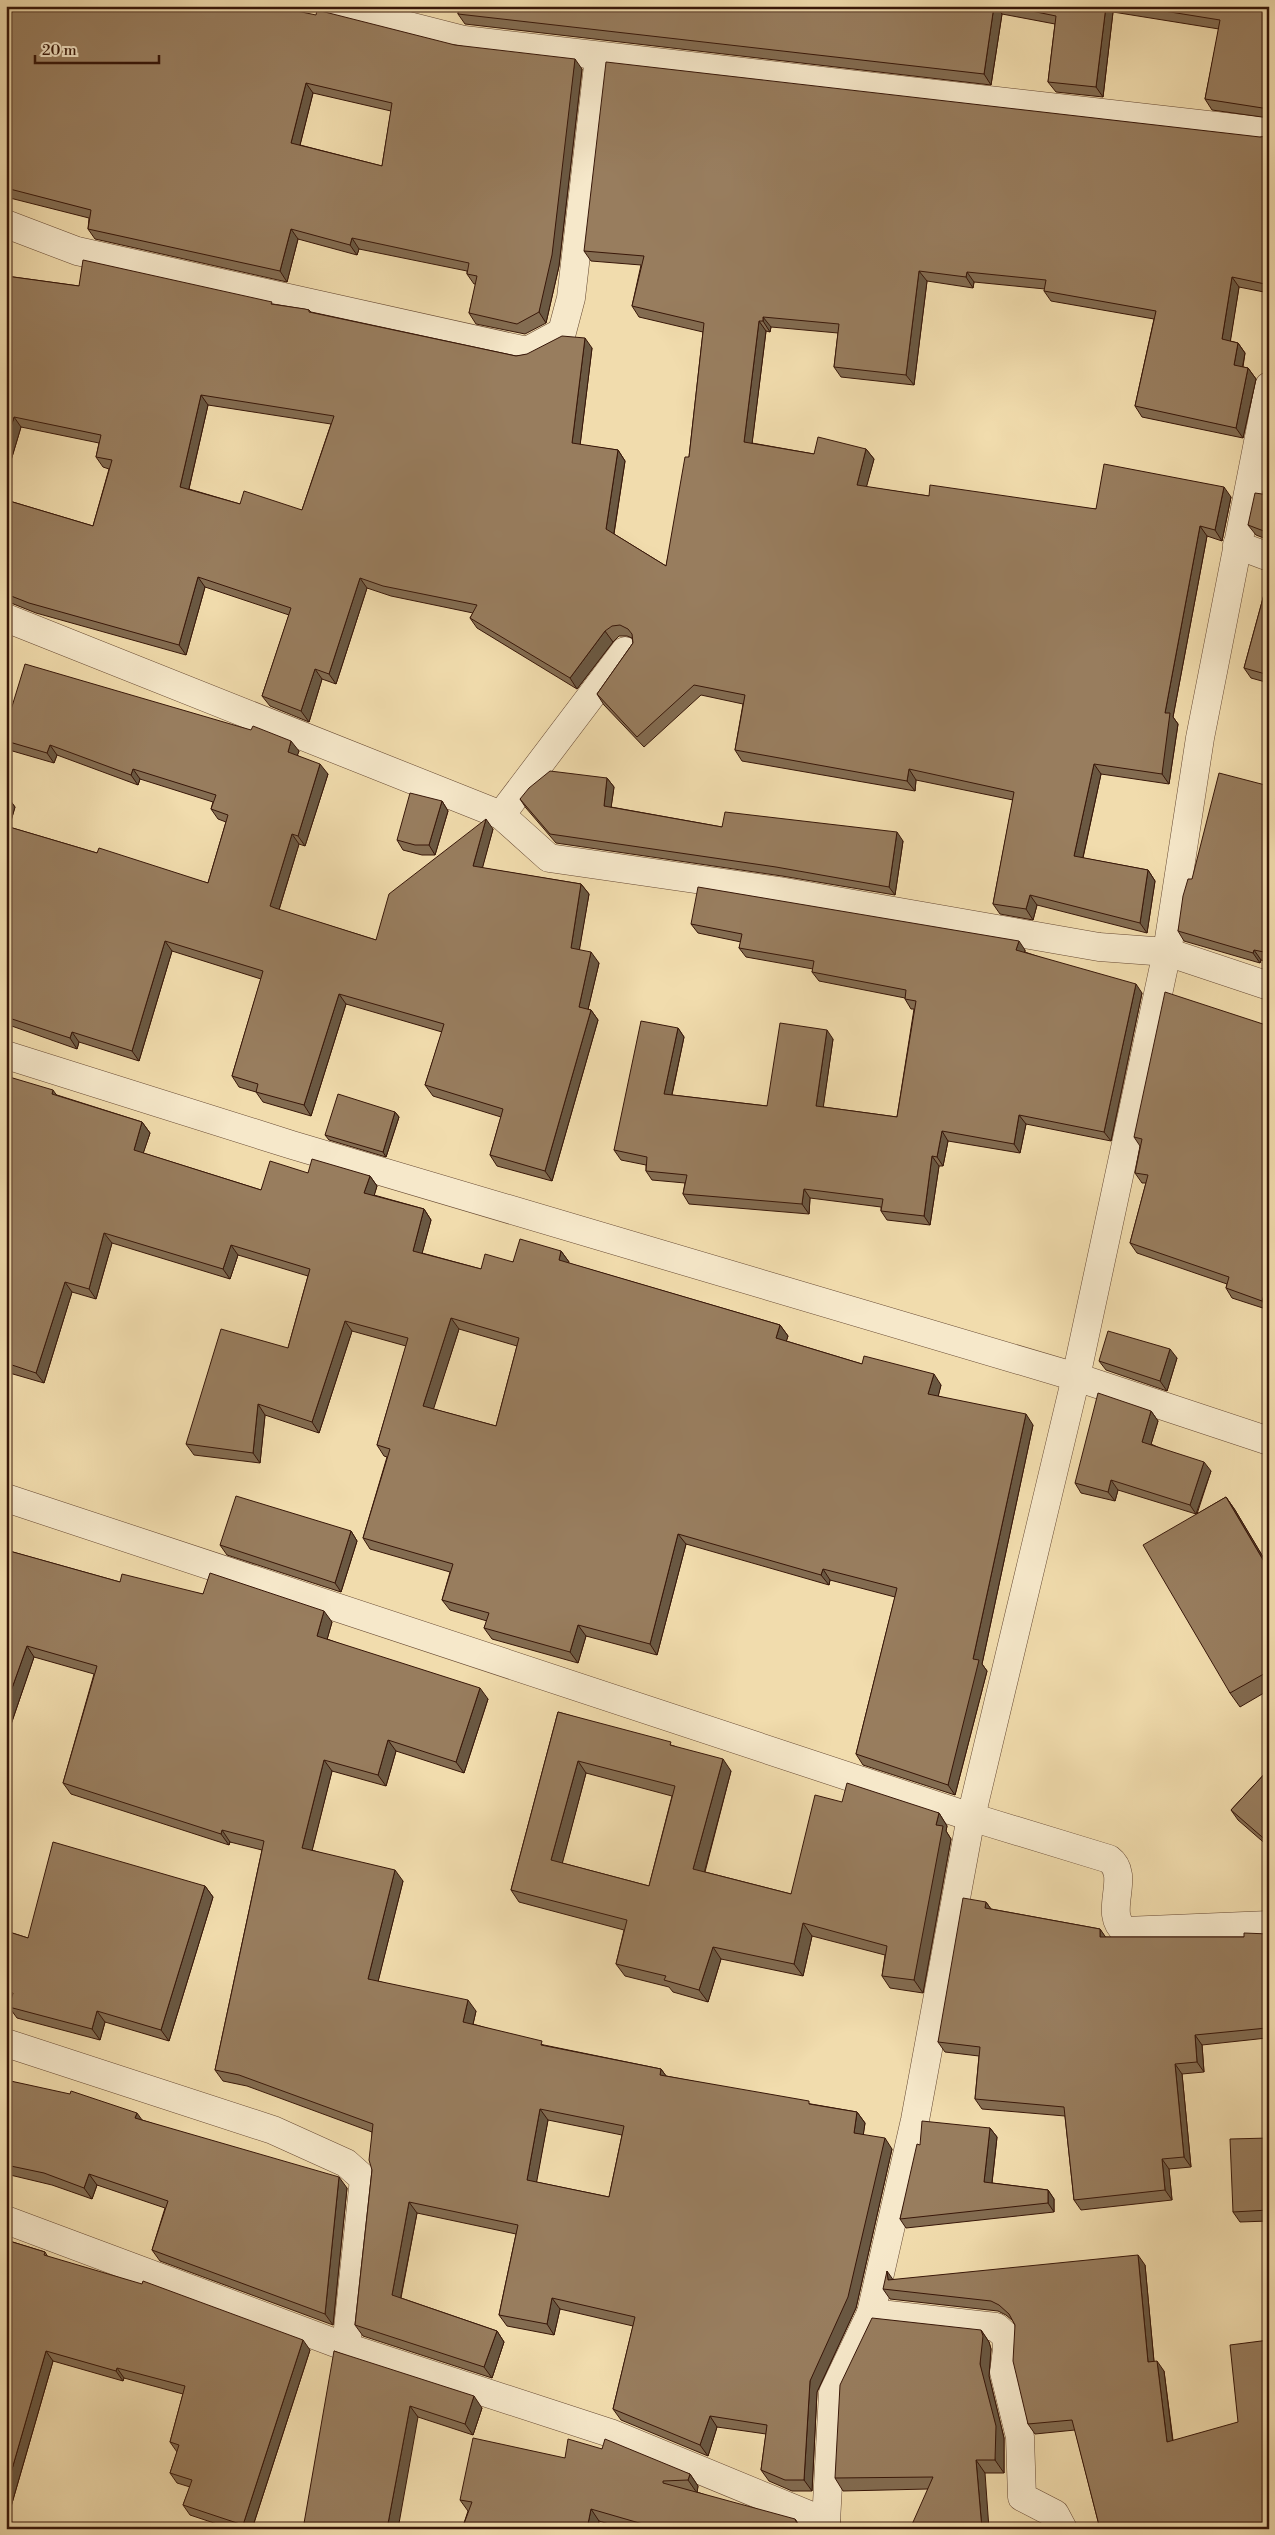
<svg xmlns="http://www.w3.org/2000/svg" width="1275" height="2535" viewBox="0 0 1275 2535" font-family="'Libre Bodoni',serif">
<style>
.lines{fill:none;stroke-linecap:round;stroke-linejoin:round}
.minor-casing{stroke:#664832;stroke-width:29}
.minor{stroke:#f6e8ca;stroke-width:28}
.wall{fill:#836c51;stroke:#381709;fill-rule:evenodd}
.shaded-wall{fill:#6a5842;stroke:#381709}
.building{fill:#987d5e;stroke:#381709;fill-rule:evenodd}
</style>
<rect width="100%" height="100%" fill="#f1dcad"/>
<filter id="stains"><feTurbulence type="fractalNoise" baseFrequency=".004" numOctaves="4"/><feColorMatrix values="0 0 0 0 .2 0 0 0 0 .09 0 0 0 0 .02 0 0 0 .5 -.17"/></filter>
<radialGradient id="worn" r=".72"><stop offset=".6" stop-color="#630" stop-opacity="0"/><stop offset="1" stop-color="#630" stop-opacity=".3"/></radialGradient>
<g class="lines">
<g class="minor-casing">
<g id="minor">
<polyline points="330,6 464,40 1269,132"/>
<polyline points="6,224 77,251 527,351 562,332 571,298 599,57"/>
<polyline points="1237,545 1269,557"/>
<polyline points="6,618 501,815 549,858 779,891 1099,947 1167,952 1269,986"/>
<polyline points="501,815 625,651"/>
<polyline points="6,1055 292,1145 1076,1377 1269,1441"/>
<path d="M6,1498L971,1817L1109,1859C1132,1876 1102,1913 1125,1931L1269,1925"/>
<polyline points="6,2043 273,2130 346,2163 364,2179 346,2347"/>
<polyline points="6,2220 346,2347 610,2433 826,2522"/>
<polyline points="871,2313 996,2327 1006,2336 1007,2349 1004,2372 1020,2437 1022,2497 1055,2514 1063,2529"/>
<polyline points="819,2529 826,2522 833,2393 871,2313 915,2120 971,1817 1076,1377 1167,952 1200,738 1269,386"/>
</g>
</g>
<use href="#minor" class="minor"/>
</g>
<g class="wall">
<path d="M6,6L455,45L582,69L559,266L546,323L525,334L476,324L469,313L476,284H474L467,274V271L359,249L357,255L298,239L287,282L95,239L88,229L89,218L6,197ZM313,93L391,111L382,166L300,145Z"/>
<polygon points="459,6 1269,6 1269,118 1212,110 1205,99 1219,29 1113,12 1103,97 1056,92 1048,82 1055,24 1002,14 991,85 465,24 458,14"/>
<path d="M1269,135V293L1239,287L1230,341L1238,343L1245,353L1243,367L1248,368L1256,379L1243,438L1142,417L1135,406L1154,319L1051,301L1044,291L1045,289L974,282L973,288L927,281L914,385L841,377L834,367L838,333L771,327L770,332L766,331L752,443L814,454L866,449L874,459L866,487L929,496L1096,509L1231,497L1222,541L1207,536L1173,717L1178,724L1169,784L1101,774L1083,858L1148,870L1155,881L1147,933L1037,905L1033,920L1000,914L993,904L1013,800L916,780L915,791L742,761L735,750L743,704L701,695L644,747L604,705L597,694L633,643L632,638L627,636H619L613,642L577,689L477,628L470,618L473,613L391,596L367,588L336,684L322,679L309,722L270,706L262,696L289,615L205,587L186,655L36,613L11,603H6V500L93,526L109,469L103,467L96,457L99,443L21,427L6,477V276L79,286L273,304L309,310L311,312L516,356L592,348L580,445L618,450L625,461L614,534L666,566L689,457L703,332L639,317L632,306L641,265L591,261L584,251L1268,136ZM208,405L331,424L302,510L240,504L189,489Z"/>
<polygon points="1269,495 1269,540 1256,535 1248,525"/>
<polygon points="1269,576 1269,683 1251,678 1244,668"/>
<polygon points="6,726 299,751 297,755 328,774 305,846 299,844 279,910 376,940 493,829 482,868 581,884 589,894 579,950 599,963 588,1009 591,1010 598,1020 552,1181 497,1166 490,1155 501,1117 433,1096 425,1085 442,1032 346,1004 311,1116 263,1102 256,1092 239,1087 232,1076 261,979 172,951 139,1061 79,1042 77,1049 6,1024 6,796 15,807 9,827 97,853 208,883 226,822 218,819 211,809 213,802 140,779 138,785 57,755 54,763 9,750 6,746"/>
<polygon points="607,778 614,787 611,807 722,827 903,841 895,895 782,876 556,843 526,808 520,799"/>
<polygon points="1269,786 1269,962 1261,960 1260,963 1184,941 1178,931 1192,879"/>
<polygon points="442,801 448,811 435,855 422,855 403,850 397,840"/>
<polygon points="691,924 1025,950 1025,952 1142,993 1111,1141 1026,1124 1020,1153 948,1141 943,1166 939,1166 930,1225 887,1220 881,1211 881,1207 810,1198 809,1214 689,1204 683,1194 685,1183 652,1180 646,1171 646,1165 621,1160 614,1150 678,1028 684,1037 672,1095 767,1106 833,1039 823,1107 897,1117 914,1009 911,1009 905,999 905,998 819,981 812,972 813,969 746,957 739,948 741,942 698,933"/>
<polygon points="1269,1026 1269,1310 1232,1298 1226,1288 1227,1284 1137,1253 1130,1243 1146,1183 1142,1183 1135,1173 1140,1146 1134,1137"/>
<path d="M6,1076L57,1095L142,1122L150,1133L143,1153L261,1190L308,1173L370,1176L377,1186L374,1195L424,1209L431,1220L422,1253L481,1269L561,1251L569,1262L568,1263L780,1325L788,1336L786,1341L862,1364L941,1385L938,1396L1033,1425L982,1664L987,1671L955,1795L863,1765L856,1754L895,1597L830,1580L829,1585L686,1544L657,1655L586,1636L578,1663L492,1639L484,1628L487,1621L450,1610L442,1600L450,1572L370,1549L363,1538L387,1457L384,1456L377,1445L406,1346L352,1331L319,1433L265,1415L260,1463L194,1455L186,1444L288,1348L308,1276L238,1255L230,1279L112,1243L96,1299L72,1292L44,1383L6,1372ZM459,1329L517,1346L496,1426L433,1409Z"/>
<polygon points="395,1112 399,1117 386,1157 329,1140 325,1135"/>
<polygon points="1177,1358 1167,1391 1106,1370 1099,1361"/>
<polygon points="1151,1411 1158,1421 1151,1444 1211,1471 1197,1514 1226,1497 1235,1510 1269,1567 1269,1690 1240,1707 1230,1693 1196,1514 1118,1490 1115,1501 1081,1493 1075,1483"/>
<polygon points="351,1531 357,1541 341,1592 227,1555 220,1545"/>
<path d="M6,1534L11,1541L9,1551L120,1582L203,1594L332,1622L327,1639L488,1699L464,1773L396,1751L386,1786L332,1771L312,1850L403,1881L378,1981L476,2011L473,2024L544,2045L661,2069L666,2076L811,2104L857,2112L865,2123L863,2135L892,2149L856,2308L817,2392L812,2491H792L769,2481L761,2470L766,2434L717,2427L708,2456L621,2420L613,2409L633,2326L560,2309L554,2335L507,2326L499,2315L516,2234L417,2213L401,2298L497,2331L504,2342L492,2378L363,2336L355,2325L372,2170V2132L247,2086L223,2081L215,2070L262,1850L230,1842L229,1845L71,1794L63,1783L94,1674L34,1657L6,1739ZM548,2120L622,2135L609,2197L536,2182Z"/>
<path d="M558,1712L674,1746L731,1771L705,1872L791,1894L842,1802L939,1813L947,1826L946,1831L951,1839L923,1993L890,1988L882,1976L885,1955L812,1936L803,1976L721,1959L708,2002L673,1992L669,1987L625,1976L616,1964L624,1930L519,1902L511,1890ZM586,1773L672,1796L649,1886L562,1863Z"/>
<polygon points="1269,1769 1269,1847 1238,1820 1231,1810"/>
<polygon points="205,1886 213,1897 169,2041 105,2022 100,2040 17,2018 9,2007 11,2002 6,2000 6,1931 28,1938"/>
<polygon points="986,1902 991,1909 1100,1929 1105,1937 1244,1937 1269,1934 1269,2048 1267,2045 1267,2038 1202,2045 1204,2072 1182,2074 1191,2167 1169,2169 1172,2200 1081,2210 1074,2200 1065,2116 982,2109 975,2099 979,2056 945,2052 938,2042"/>
<polygon points="6,2080 142,2120 347,2188 333,2325 160,2261 152,2250 165,2208 97,2185 92,2199 52,2185 6,2174"/>
<polygon points="990,2128 997,2137 992,2183 1048,2190 1054,2199 1054,2212 906,2228 900,2219 920,2145"/>
<polygon points="1269,2138 1269,2221 1240,2222 1233,2212"/>
<polygon points="6,2240 45,2252 48,2257 310,2350 252,2529 232,2529 190,2515 183,2505 190,2487 177,2483 170,2473 177,2452 170,2442 183,2394 124,2378 123,2381 53,2361 6,2524"/>
<polygon points="1145,2265 1154,2362 1164,2371 1173,2440 1269,2529 1100,2529 1075,2430 1035,2434 1028,2424 1015,2325 1013,2321 1006,2315 998,2311 890,2299 883,2289 893,2280"/>
<polygon points="981,2330 989,2342 991,2349 989,2376 1004,2438 1004,2473 985,2473 928,2489 843,2491 835,2478"/>
<polygon points="334,2351 482,2408 473,2435 418,2417"/>
<polygon points="602,2449 690,2474 698,2486 697,2492 802,2529 625,2529 599,2521 598,2529 462,2529 468,2511 460,2500 565,2458"/>
</g>
<g class="shaded-wall">
<polygon points="994,6 996,6 1002,14 991,85 984,74"/>
<polygon points="1106,6 1109,6 1113,12 1103,97 1096,87"/>
<polygon points="575,59 582,69 559,266 546,323 539,312"/>
<polygon points="306,83 313,93 298,153 291,143"/>
<polygon points="291,229 298,239 287,282 280,271"/>
<polygon points="352,238 359,249 357,255 350,245"/>
<polygon points="1269,267 1269,289 1265,284"/>
<polygon points="919,271 927,281 914,385 906,375"/>
<polygon points="967,272 974,282 973,288 966,277"/>
<polygon points="1232,277 1239,287 1229,350 1222,339"/>
<polygon points="763,317 771,327 770,332 763,321"/>
<polygon points="759,321 766,331 751,452 744,442"/>
<polygon points="585,338 592,348 579,454 572,443"/>
<polygon points="1238,343 1245,353 1241,375 1234,365"/>
<polygon points="1248,368 1256,379 1243,438 1236,428"/>
<polygon points="201,395 208,405 187,497 180,487"/>
<polygon points="14,417 21,427 6,477 6,443"/>
<polygon points="866,449 874,459 864,496 857,485"/>
<polygon points="618,450 625,461 613,539 606,529"/>
<polygon points="1224,487 1231,497 1222,541 1215,530"/>
<polygon points="1200,526 1207,536 1173,717 1178,724 1169,784 1162,774 1165,713"/>
<polygon points="198,577 205,587 186,655 179,645"/>
<polygon points="360,578 367,588 336,684 329,674"/>
<polygon points="605,631 613,642 577,689 570,678"/>
<polygon points="315,669 322,679 309,722 301,711"/>
<polygon points="291,741 299,751 295,762 288,752"/>
<polygon points="50,745 57,755 54,763 47,753"/>
<polygon points="320,764 328,774 305,846 298,836"/>
<polygon points="1094,764 1101,774 1081,866 1074,856"/>
<polygon points="133,769 140,779 138,785 131,775"/>
<polygon points="909,769 916,780 915,791 907,781"/>
<polygon points="607,778 614,787 610,815 604,806"/>
<polygon points="8,797 15,807 7,835 6,833 6,803"/>
<polygon points="442,801 448,811 435,855 429,845"/>
<polygon points="486,819 493,829 480,877 473,866"/>
<polygon points="897,832 903,841 895,895 889,887"/>
<polygon points="292,834 299,844 277,916 270,906"/>
<polygon points="1148,870 1155,881 1147,933 1140,923"/>
<polygon points="581,884 589,894 578,958 571,948"/>
<polygon points="1030,895 1037,905 1033,920 1026,909"/>
<polygon points="165,941 172,951 139,1061 132,1051"/>
<polygon points="1019,941 1025,950 1023,959 1016,950"/>
<polygon points="1254,950 1261,960 1260,963 1253,953"/>
<polygon points="591,952 599,963 586,1018 579,1007"/>
<polygon points="1136,984 1142,993 1111,1141 1104,1132"/>
<polygon points="339,994 346,1004 311,1116 304,1105"/>
<polygon points="591,1010 598,1020 552,1181 545,1171"/>
<polygon points="678,1028 684,1037 670,1103 664,1094"/>
<polygon points="827,1030 833,1039 822,1116 816,1106"/>
<polygon points="72,1032 79,1042 77,1049 70,1038"/>
<polygon points="53,1090 60,1100 52,1094"/>
<polygon points="395,1112 399,1117 386,1157 383,1152"/>
<polygon points="1019,1115 1026,1124 1020,1153 1014,1144"/>
<polygon points="142,1122 150,1133 141,1160 134,1150"/>
<polygon points="942,1131 948,1141 943,1166 937,1157"/>
<polygon points="932,1156 939,1166 930,1225 924,1216"/>
<polygon points="370,1176 377,1186 372,1203 364,1193"/>
<polygon points="804,1189 810,1198 809,1214 802,1204"/>
<polygon points="424,1209 431,1220 420,1261 413,1251"/>
<polygon points="104,1233 112,1243 96,1299 89,1289"/>
<polygon points="231,1245 238,1255 230,1279 223,1269"/>
<polygon points="561,1251 569,1262 567,1271 559,1260"/>
<polygon points="65,1282 72,1292 44,1383 36,1373"/>
<polygon points="1268,1283 1269,1285 1269,1310 1262,1301"/>
<polygon points="451,1318 459,1329 431,1417 423,1406"/>
<polygon points="345,1321 352,1331 319,1433 312,1422"/>
<polygon points="780,1325 788,1336 784,1349 776,1338"/>
<polygon points="1170,1349 1177,1358 1167,1391 1160,1381"/>
<polygon points="934,1374 941,1385 936,1405 928,1394"/>
<polygon points="258,1404 265,1415 260,1463 253,1453"/>
<polygon points="1151,1411 1158,1421 1149,1451 1142,1442"/>
<polygon points="1026,1414 1033,1425 982,1664 987,1671 955,1795 948,1785 973,1659"/>
<polygon points="1204,1462 1211,1471 1196,1514 1190,1505"/>
<polygon points="1111,1480 1118,1490 1115,1501 1108,1492"/>
<polygon points="1226,1497 1235,1510 1269,1567 1269,1570"/>
<polygon points="351,1531 357,1541 341,1592 335,1583"/>
<polygon points="6,1534 11,1541 7,1559 6,1558"/>
<polygon points="678,1534 686,1544 657,1655 650,1644"/>
<polygon points="823,1569 830,1580 829,1585 821,1575"/>
<polygon points="324,1611 332,1622 325,1647 317,1636"/>
<polygon points="578,1625 586,1636 578,1663 570,1652"/>
<polygon points="27,1646 34,1657 6,1739 6,1705"/>
<polygon points="480,1688 488,1699 464,1773 456,1762"/>
<polygon points="388,1740 396,1751 386,1786 378,1775"/>
<polygon points="723,1759 731,1771 702,1881 693,1869"/>
<polygon points="324,1760 332,1771 310,1859 302,1848"/>
<polygon points="578,1761 586,1773 560,1872 551,1860"/>
<polygon points="939,1813 947,1826 946,1831 951,1839 923,1993 914,1980 936,1825"/>
<polygon points="222,1830 230,1842 229,1845 221,1834"/>
<polygon points="395,1870 403,1881 376,1990 368,1979"/>
<polygon points="205,1886 213,1897 169,2041 161,2030"/>
<polygon points="986,1902 993,1912 985,1908"/>
<polygon points="803,1923 812,1936 803,1976 794,1964"/>
<polygon points="1100,1929 1107,1939 1100,1937"/>
<polygon points="713,1947 721,1959 708,2002 699,1990"/>
<polygon points="468,2000 476,2011 471,2033 463,2022"/>
<polygon points="97,2011 105,2022 100,2040 92,2029"/>
<polygon points="1195,2035 1202,2045 1204,2072 1197,2062"/>
<polygon points="1175,2064 1182,2074 1191,2167 1184,2157"/>
<polygon points="661,2069 669,2080 660,2075"/>
<polygon points="540,2109 548,2120 535,2191 527,2180"/>
<polygon points="857,2112 865,2123 862,2144 854,2133"/>
<polygon points="137,2113 145,2124 135,2118"/>
<polygon points="990,2128 997,2137 991,2191 984,2182"/>
<polygon points="885,2138 892,2149 856,2308 817,2392 812,2491 804,2480 810,2381"/>
<polygon points="1162,2159 1169,2169 1172,2200 1165,2190"/>
<polygon points="89,2174 97,2185 92,2199 84,2188"/>
<polygon points="339,2177 347,2188 333,2325 325,2314"/>
<polygon points="1048,2190 1054,2199 1054,2212 1048,2203"/>
<polygon points="409,2202 417,2213 399,2306 392,2295"/>
<polygon points="1138,2255 1145,2265 1155,2372 1148,2362"/>
<polygon points="887,2271 894,2281 888,2280"/>
<polygon points="552,2298 560,2309 554,2335 547,2324"/>
<polygon points="981,2330 989,2342 991,2349 989,2376 1004,2438 1004,2473 995,2460 980,2364"/>
<polygon points="497,2331 504,2342 492,2378 484,2367"/>
<polygon points="303,2340 310,2350 252,2529 245,2529 243,2525"/>
<polygon points="46,2351 53,2361 6,2524 6,2490"/>
<polygon points="1157,2361 1164,2371 1174,2452 1167,2442"/>
<polygon points="117,2368 124,2378 123,2381 116,2371"/>
<polygon points="474,2396 482,2408 473,2435 465,2424"/>
<polygon points="410,2406 418,2417 398,2529 387,2529"/>
<polygon points="710,2416 717,2427 708,2456 700,2445"/>
<polygon points="976,2460 985,2473 989,2529 982,2529"/>
<polygon points="690,2474 698,2486 697,2493 688,2480"/>
<polygon points="591,2509 599,2521 598,2529 587,2529"/>
<polygon points="795,2519 802,2529 800,2529"/>
</g>
<g class="building">
<path d="M6,6H273L316,15L317,10L455,45L575,59L552,255L539,312L517,324L469,313L477,276L467,274L469,263L352,238L350,245L291,229L280,271L88,229L91,210L6,188ZM306,83L392,103L382,166L291,143Z"/>
<polygon points="459,6 994,6 984,74 458,14"/>
<polygon points="1007,6 1106,6 1096,87 1048,82 1056,16"/>
<polygon points="1133,6 1269,6 1269,109 1205,99 1220,20"/>
<path d="M606,62L1260,137L1268,136L1269,135V267L1265,284L1232,277L1222,339L1238,343L1234,365L1248,368L1236,428L1135,406L1156,311L1044,291L1046,280L967,272L966,277L919,271L906,375L834,367L839,324L763,317V321H759L744,442L814,454L818,437L866,449L857,485L929,496L930,485L1096,509L1104,464L1224,487L1215,530L1200,526L1165,713H1170L1162,774L1094,764L1074,856L1148,870L1140,923L1030,895L1026,909L993,904L1014,792L909,769L907,781L735,750L745,695L694,685L637,737L597,694L633,643L632,634L628,629L620,625L612,626L605,631L570,678L470,618L477,605L383,586L360,578L329,674L315,669L301,711L262,696L291,608L198,577L179,645L29,603L6,594V500L93,526L112,460L96,457L101,435L14,417L6,443V276L79,286L83,260L272,302L271,304L305,309L309,310V312L516,356L527,354L562,336L585,338L572,443L618,450L606,529L666,566L685,457H689L704,323L632,306L644,256L584,251ZM201,395L334,416L302,510L244,491L240,504L180,487Z"/>
<polygon points="1269,420 1269,435 1266,434"/>
<polygon points="1255,493 1269,495 1269,533 1248,525"/>
<polygon points="1269,576 1269,675 1244,668"/>
<polygon points="25,664 251,730 253,726 291,741 288,752 320,764 298,836 292,834 270,906 275,908 376,940 389,894 486,819 473,866 581,884 571,948 591,952 579,1007 591,1010 545,1171 490,1155 503,1109 425,1085 444,1024 339,994 304,1105 256,1092 258,1084 232,1076 263,971 165,941 132,1051 72,1032 70,1038 6,1017 6,826 97,853 99,848 208,883 228,815 211,809 216,795 133,769 131,775 50,745 47,753 6,741 6,726"/>
<polygon points="550,771 607,778 604,806 722,827 725,812 897,832 889,887 776,867 550,834 520,799 529,788"/>
<polygon points="1219,773 1269,786 1269,953 1254,950 1253,953 1178,931 1183,896 1188,879 1192,879"/>
<polygon points="410,793 442,801 429,845 415,845 397,840"/>
<polygon points="698,887 1019,941 1016,950 1136,984 1104,1132 1019,1115 1014,1144 942,1131 937,1157 932,1156 924,1216 881,1211 883,1199 804,1189 802,1204 683,1194 687,1175 646,1171 647,1157 614,1150 641,1021 678,1028 664,1094 767,1106 780,1023 827,1030 816,1106 897,1117 916,1001 905,999 906,990 812,972 814,961 739,948 742,934 691,924"/>
<polygon points="1165,992 1269,1026 1269,1283 1268,1283 1262,1301 1226,1288 1229,1277 1130,1243 1148,1175 1135,1173 1142,1139 1134,1137"/>
<path d="M6,1076L53,1090L52,1094L142,1122L134,1150L261,1190L270,1161L308,1173L312,1159L370,1176L364,1193L424,1209L413,1251L481,1269L485,1254L513,1262L520,1239L561,1251L559,1260L780,1325L776,1338L862,1364L864,1356L934,1374L928,1394L1026,1414L973,1659L979,1660L948,1785L856,1754L897,1588L823,1569L821,1575L678,1534L650,1644L578,1625L570,1652L484,1628L489,1613L442,1600L453,1564L363,1538L390,1449L377,1445L408,1338L345,1321L312,1422L258,1404L253,1453L186,1444L221,1329L288,1348L310,1269L231,1245L223,1269L104,1233L89,1289L65,1282L36,1373L6,1363ZM451,1318L519,1338L496,1426L423,1406Z"/>
<polygon points="338,1094 395,1112 383,1152 325,1135"/>
<polygon points="1108,1331 1170,1349 1160,1381 1099,1361"/>
<polygon points="1098,1393 1151,1411 1142,1442 1204,1462 1190,1505 1111,1480 1108,1492 1075,1483"/>
<polygon points="236,1496 351,1531 335,1583 220,1545"/>
<polygon points="1226,1497 1269,1570 1269,1671 1230,1693 1143,1545"/>
<path d="M6,1550L120,1582L122,1574L203,1594L210,1573L324,1611L317,1636L480,1688L456,1762L388,1740L378,1775L324,1760L302,1848L395,1870L368,1979L468,2000L463,2022L542,2041L541,2045L661,2069L660,2075L809,2101V2104L857,2112L854,2133L885,2138L848,2297L810,2381L804,2480H785L761,2470L767,2425L710,2416L700,2445L613,2409L635,2317L552,2298L547,2324L499,2315L518,2225L409,2202L392,2295L497,2331L484,2367L355,2325L372,2170L369,2160L373,2124L239,2075L215,2070L264,1841L222,1830L221,1834L63,1783L97,1666L27,1646L6,1705ZM540,2109L624,2126L609,2197L527,2180Z"/>
<path d="M558,1712L671,1742L670,1745L723,1759L693,1869L791,1894L815,1795L842,1802L847,1783L939,1813L936,1825L943,1826L914,1980L882,1976L887,1946L803,1923L794,1964L713,1947L699,1990L664,1980L666,1976L616,1964L627,1920L511,1890ZM578,1761L675,1786L649,1886L551,1860Z"/>
<polygon points="1269,1769 1269,1843 1231,1810"/>
<polygon points="53,1842 205,1886 161,2030 97,2011 92,2029 9,2007 13,1993 6,1991 6,1931 28,1938"/>
<polygon points="963,1898 986,1902 985,1908 1100,1929 1100,1937 1244,1937 1244,1933 1269,1934 1269,2045 1267,2045 1267,2028 1195,2035 1197,2062 1175,2064 1184,2157 1162,2159 1165,2190 1074,2200 1064,2107 975,2099 980,2047 938,2042"/>
<polygon points="6,2080 70,2094 71,2091 137,2113 135,2118 339,2177 325,2314 152,2250 168,2201 89,2174 84,2188 44,2173 6,2165"/>
<polygon points="922,2121 990,2128 984,2182 1048,2190 1048,2203 900,2219 917,2144 920,2145"/>
<polygon points="1269,2138 1269,2210 1233,2212 1230,2139"/>
<polygon points="6,2240 45,2252 44,2255 142,2284 143,2281 303,2340 243,2525 183,2505 192,2480 170,2473 179,2445 170,2442 185,2386 117,2368 116,2371 46,2351 6,2490"/>
<polygon points="1138,2255 1148,2362 1157,2361 1167,2442 1238,2422 1230,2345 1269,2340 1269,2529 1110,2529 1110,2526 1100,2529 1072,2420 1028,2424 1013,2361 1015,2325 1009,2314 999,2305 991,2301 883,2289 887,2271 888,2280"/>
<polygon points="872,2318 981,2330 983,2336 980,2364 996,2426 995,2460 976,2460 982,2529 910,2529 933,2477 835,2478 840,2385"/>
<polygon points="334,2351 474,2396 465,2424 410,2406 387,2529 303,2529"/>
<polygon points="473,2438 565,2458 568,2439 602,2449 605,2439 690,2474 688,2480 663,2481 663,2483 795,2519 799,2528 801,2529 660,2529 591,2509 587,2529 462,2529 472,2502 460,2500"/>
<polygon points="823,2526 833,2529 819,2529"/>
</g>
<rect width="1275" height="2535" fill="none" stroke="#f1dcad" stroke-width="25"/>
<rect x="8" y="8" width="1260" height="2520" fill="none" stroke="#381709" stroke-width="2.5"/>
<rect x="12" y="12" width="1250" height="2510" fill="none" stroke="#381709"/>
<path d="M35 55v8h124v-8" fill="none" stroke="#381709" stroke-width="2.5"/>
<text x="42" y="55" font-size="15" fill="#381709" stroke="#f6e8ca" stroke-width="4" paint-order="stroke">20 m</text>
<rect width="100%" height="100%" filter="url(#stains)"/>
<rect width="100%" height="100%" fill="url(#worn)"/>
</svg>
